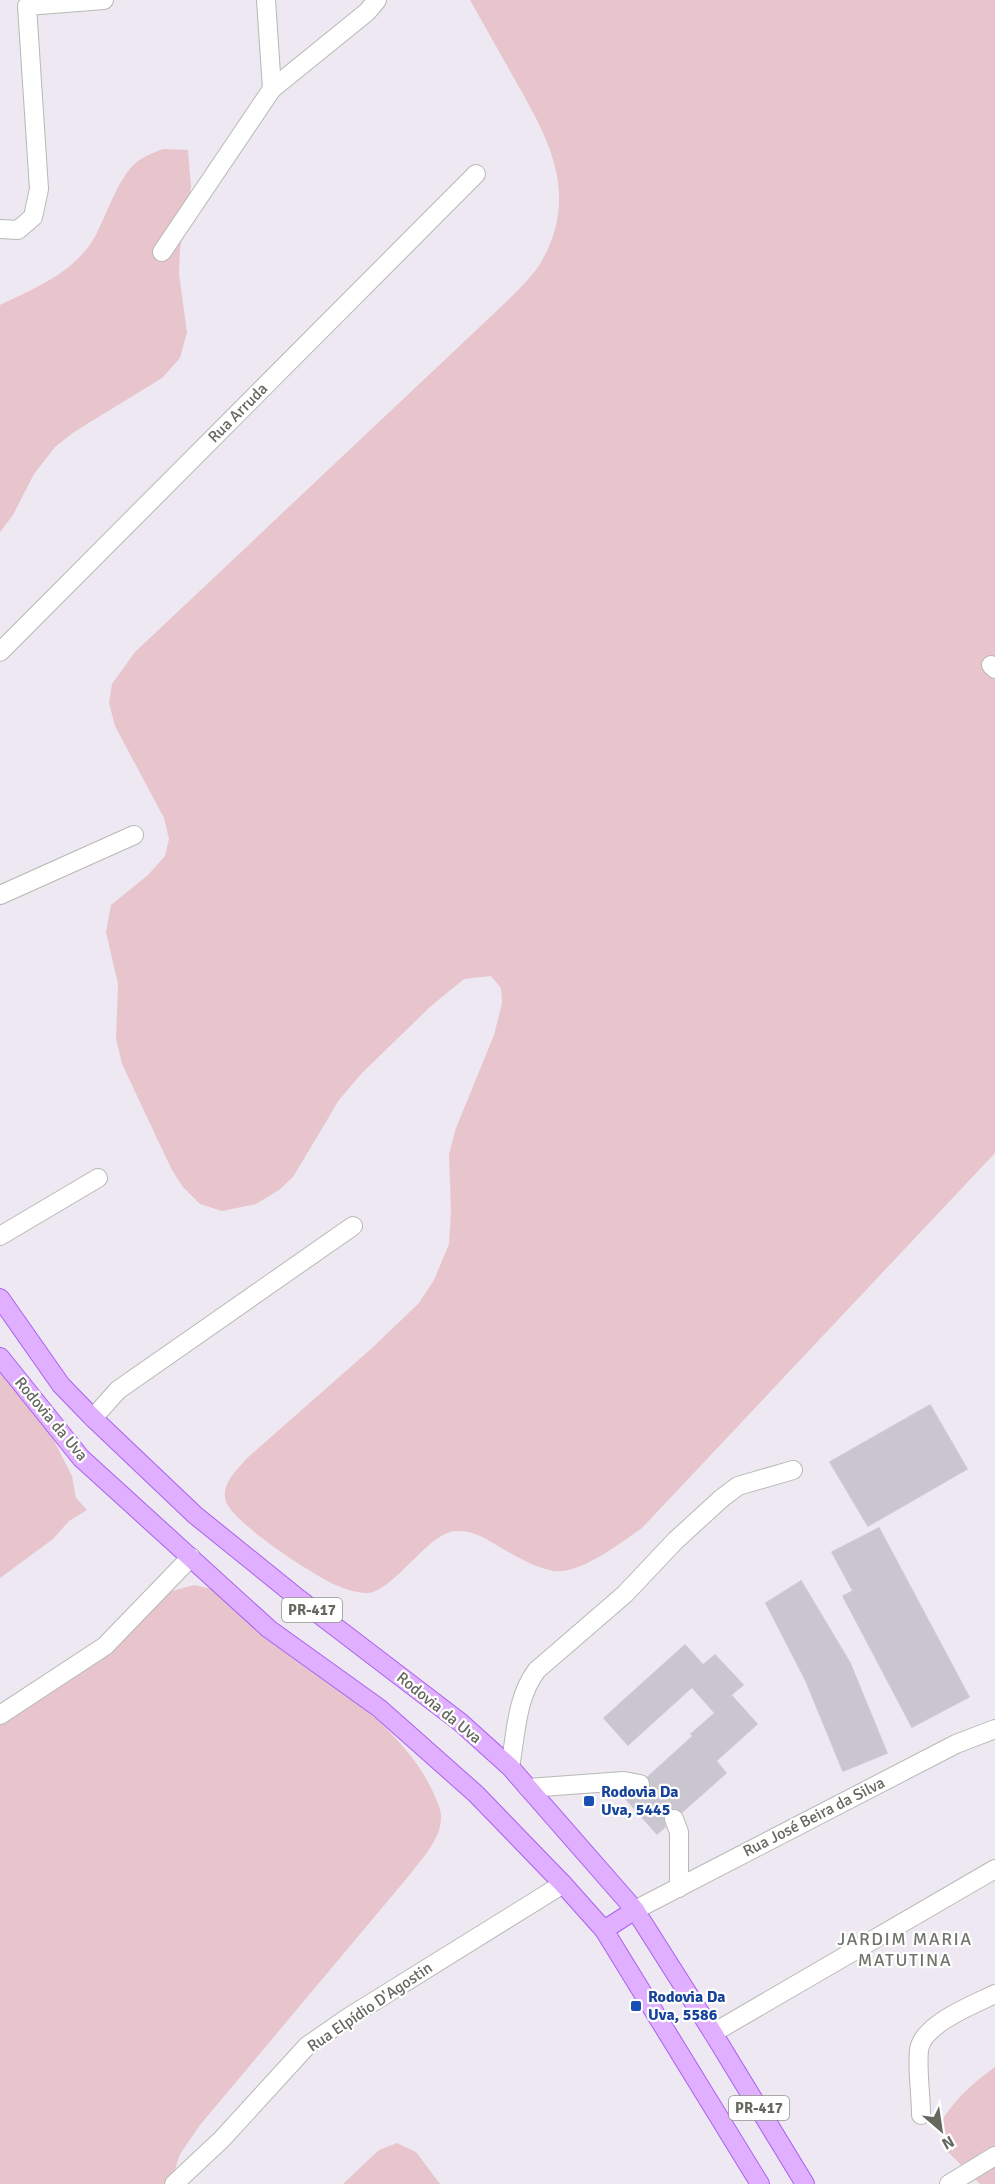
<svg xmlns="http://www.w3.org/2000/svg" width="995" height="2184" viewBox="0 0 995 2184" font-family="Signika,sans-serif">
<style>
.green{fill:#e8c5cc}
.building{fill:#cac6cf;stroke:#cdc6d6;stroke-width:1.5}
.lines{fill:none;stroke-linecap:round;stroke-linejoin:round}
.minor-tunnel{stroke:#cbc8cc;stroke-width:18;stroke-dasharray:18 9;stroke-linecap:butt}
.minor-casing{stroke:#b6bab3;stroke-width:20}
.major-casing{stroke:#aa60f1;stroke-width:20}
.minor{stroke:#fff;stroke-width:18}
.major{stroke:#e1afff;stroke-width:18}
.transit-dot{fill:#1a4fb4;stroke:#fff;stroke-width:2}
.labels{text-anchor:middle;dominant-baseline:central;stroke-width:4.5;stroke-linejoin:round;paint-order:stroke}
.shield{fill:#fff;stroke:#92958f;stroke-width:1.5}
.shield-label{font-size:15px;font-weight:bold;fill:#64685f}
.street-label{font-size:16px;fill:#64685f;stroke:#fff}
.transit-label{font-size:16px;font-weight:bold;fill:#164399;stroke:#fff;text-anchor:start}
.neighbourhood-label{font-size:18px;letter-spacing:1.5px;fill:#72756b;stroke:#fff}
</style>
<rect width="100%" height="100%" fill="#ede8f1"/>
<g class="green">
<path d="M470,0H995V1153L642,1528C620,1543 580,1575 553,1571C536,1568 517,1557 503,1549C488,1540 474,1530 457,1531C430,1531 402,1581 373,1592C363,1595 348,1590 338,1586C316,1577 227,1520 225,1498C223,1482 237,1470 246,1459L372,1348L419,1303L434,1280L449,1244L451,1210L449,1154L456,1128L494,1035L502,1003L501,988L491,976L464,979L431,1006L362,1073L339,1100L293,1177L279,1190L256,1204L222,1211L200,1204L182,1186L171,1168L122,1064L116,1038L118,984L106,932L111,905L148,875L165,856L169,839L164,818L115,726L109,703L112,684L135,652L504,304C519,289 536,274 545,255C578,190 547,136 515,80C500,53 485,27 470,0Z"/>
<path d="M163,149L188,150L191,187L180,249L179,274L187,332L180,358L162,378L74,432L55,447L34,474L13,515L0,532V305C33,289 73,273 93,240C106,218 118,176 138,161C145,156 155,152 163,149Z"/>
<polygon points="0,1351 52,1437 72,1476 76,1498 87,1510 69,1521 53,1539 0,1578"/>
<path d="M194,1585L216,1590C247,1615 278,1639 309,1664C355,1700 414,1743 436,1799C438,1804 441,1810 441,1816C442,1837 424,1856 412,1872L200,2125L180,2154L170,2184H0V1715L165,1593Z"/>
<path d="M995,2067V2184H980L948,2152L939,2126C951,2102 973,2083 995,2067Z"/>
<polygon points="397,2143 416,2152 440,2184 343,2184 379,2150"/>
</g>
<g class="building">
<polygon points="930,1405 967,1469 868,1526 830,1462"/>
<polygon points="879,1528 969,1697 912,1727 843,1596 853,1591 832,1552"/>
<polygon points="801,1581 850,1663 887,1753 843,1771 806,1681 766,1603"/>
<polygon points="685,1645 703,1665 715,1655 743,1685 731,1695 757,1724 716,1761 726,1773 682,1812 675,1808 666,1812 663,1818 665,1827 657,1834 625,1798 630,1794 643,1795 648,1792 651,1785 648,1777 693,1736 691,1734 715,1713 692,1687 628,1745 604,1718"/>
</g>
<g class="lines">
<polyline class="minor-tunnel" points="640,1784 674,1819"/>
<g class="minor-casing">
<g id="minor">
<polyline points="272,89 367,12 377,0"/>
<polyline points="0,229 18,230 33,217 39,189 27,6 104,0"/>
<polyline points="162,252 272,89 266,0"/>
<polyline points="0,652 476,174"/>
<polyline points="991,665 995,669"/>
<polyline points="0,895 134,835"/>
<polyline points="0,1236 98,1178"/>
<polyline points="93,1418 118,1390 353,1226"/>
<polyline points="0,1715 105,1646 191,1557"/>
<path d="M510,1767C516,1735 516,1697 537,1670L625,1594L675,1541L722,1498L738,1486L793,1470"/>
<polyline points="528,1788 624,1781 640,1784"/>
<polyline points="674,1819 679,1832 679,1888"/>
<polyline points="635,1910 956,1744 995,1729"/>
<polyline points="713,2033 995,1869"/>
<path d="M921,2115C921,2094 917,2071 919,2050C922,2024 975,2004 995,1994"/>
<polyline points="174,2184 222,2139 307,2046 349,2017 563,1884"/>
<polyline points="949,2184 995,2156"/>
</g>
</g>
<g class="major-casing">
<g id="major">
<polyline points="0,1298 61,1385 93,1418 195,1515 299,1599 460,1722 510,1767 635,1910 713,2033 805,2184"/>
<polyline points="0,1357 81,1458 269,1629 379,1708 476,1794 563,1884 604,1930 760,2184"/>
<polyline points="604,1930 635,1910"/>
</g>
</g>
<use href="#minor" class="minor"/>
<use href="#major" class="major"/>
</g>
<g class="transit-dot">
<rect x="583" y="1795" width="12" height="12" rx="3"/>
<rect x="630" y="2000" width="12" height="12" rx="3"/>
</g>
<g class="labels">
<g class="shield">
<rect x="282" y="1598" width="60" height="24" rx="4.5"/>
<rect x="729" y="2096" width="60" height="24" rx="4.5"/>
</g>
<g class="shield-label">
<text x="312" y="1610">PR-417</text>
<text x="759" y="2108">PR-417</text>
</g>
<g class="street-label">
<text transform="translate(238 413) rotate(-45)">Rua Arruda</text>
<text transform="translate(51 1419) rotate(50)">Rodovia da Uva</text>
<text transform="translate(439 1708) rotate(39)">Rodovia da Uva</text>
<text transform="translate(814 1817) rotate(-27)">Rua José Beira da Silva</text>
<text transform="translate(370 2007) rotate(-34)">Rua Elpídio D'Agostin</text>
</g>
<g class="transit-label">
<text x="601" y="1792">Rodovia Da<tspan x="601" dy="18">Uva, 5445</tspan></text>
<text x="648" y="1997">Rodovia Da<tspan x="648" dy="18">Uva, 5586</tspan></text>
</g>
<g class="neighbourhood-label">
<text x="905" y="1939">JARDIM MARIA<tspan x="905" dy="21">MATUTINA</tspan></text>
</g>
</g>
<g transform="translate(941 2130) rotate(151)" stroke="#ffffff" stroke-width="4.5" paint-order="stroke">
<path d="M0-4.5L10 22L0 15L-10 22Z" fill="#64685f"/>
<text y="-9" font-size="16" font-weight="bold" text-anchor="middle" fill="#64685f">N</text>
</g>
</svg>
